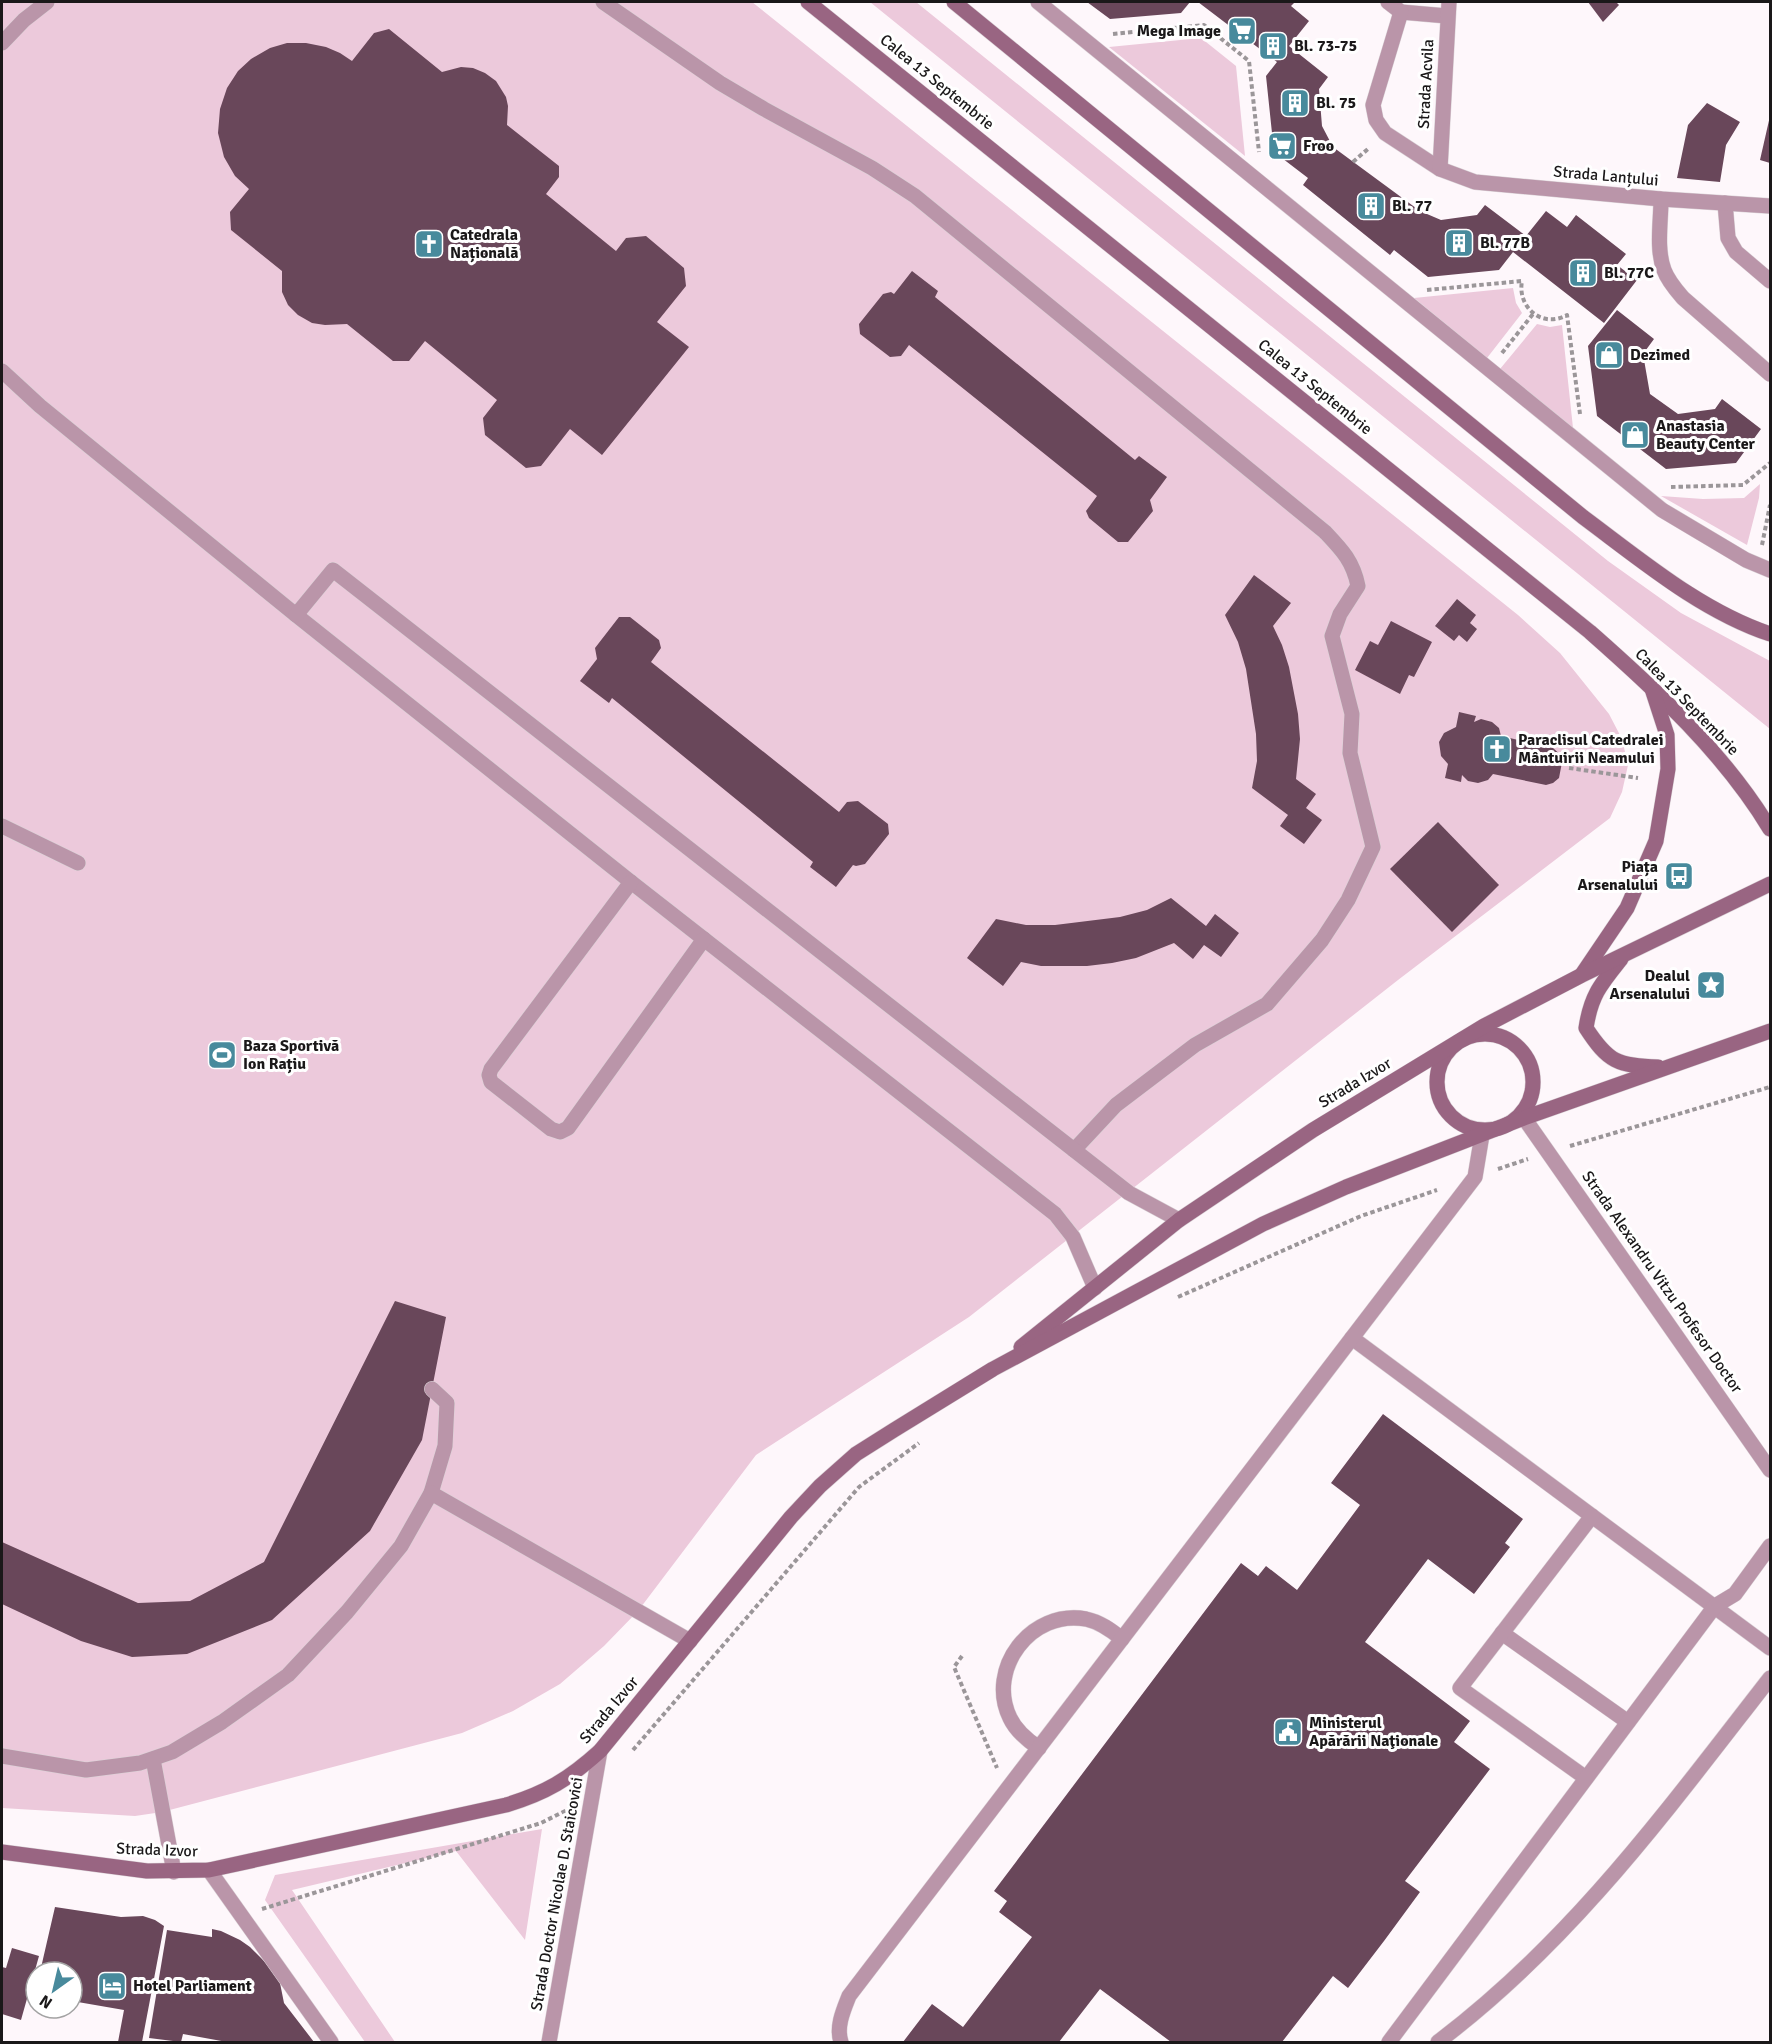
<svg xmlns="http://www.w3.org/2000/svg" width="1772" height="2044" viewBox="0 0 1772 2044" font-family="Signika,sans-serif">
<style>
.green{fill:#ecc9db}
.building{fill:#69475a}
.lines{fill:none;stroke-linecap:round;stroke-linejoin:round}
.lane-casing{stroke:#dad3d7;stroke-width:16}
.street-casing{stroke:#dad3d7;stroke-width:16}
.secondary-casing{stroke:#dad3d7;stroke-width:16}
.path{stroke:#9b9699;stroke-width:4;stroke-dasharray:4.5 3;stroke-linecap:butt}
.lane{stroke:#ba95a9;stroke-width:15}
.street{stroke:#ba95a9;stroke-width:15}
.secondary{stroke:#996582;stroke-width:15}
.labels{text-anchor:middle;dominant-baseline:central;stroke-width:6;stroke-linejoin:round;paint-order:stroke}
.poi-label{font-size:16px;font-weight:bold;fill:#1a1819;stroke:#fff;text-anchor:start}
.street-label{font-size:16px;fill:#1a1819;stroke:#fff}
</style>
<rect width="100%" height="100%" fill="#fef7fb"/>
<g class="green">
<polygon points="2,2 752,2 1518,615 1560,653 1609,714 1622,739 1628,765 1622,792 1610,818 1398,980 969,1317 756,1455 638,1611 604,1646 560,1684 513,1711 462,1733 162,1812 135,1816 2,1808"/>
<polygon points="870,2 916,2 1608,561 1681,613 1770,661 1770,729"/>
<polygon points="1201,38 1236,66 1245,156 1109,47"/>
<polygon points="1513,288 1516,303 1522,313 1487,358 1414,298"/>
<polygon points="1537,324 1550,327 1562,325 1573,428 1500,369"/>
<polygon points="1760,484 1759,498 1747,545 1661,496 1703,499 1744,498"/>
<polygon points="542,1829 525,1940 456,1851 292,1890 395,2042 365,2042 265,1900 275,1875"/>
</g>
<g class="building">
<polygon points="1087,2 1190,2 1181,13 1110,19"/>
<polygon points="1198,2 1295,2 1291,6 1309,21 1289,46 1328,77 1319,89 1322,126 1333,147 1420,211 1441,220 1477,215 1485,205 1526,236 1546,211 1567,227 1576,215 1626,254 1617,265 1637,280 1604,323 1513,252 1499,270 1428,277 1394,250 1390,255 1303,185 1308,178 1274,152 1266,76 1277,62"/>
<polygon points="1588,2 1616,2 1619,5 1603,22"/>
<polygon points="389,29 442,72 461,67 473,68 485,73 496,81 506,97 508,106 507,125 559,166 559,177 546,194 616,251 626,238 646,236 684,268 686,286 657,322 689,347 602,455 570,429 541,466 526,468 485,435 483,418 497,400 425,341 409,361 393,361 347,324 325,325 312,323 298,315 288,305 282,292 282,271 231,230 230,212 249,189 235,176 224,157 218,133 220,109 227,88 238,71 251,59 270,48 287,43 306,43 326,47 340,53 352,61 374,33"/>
<polygon points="1707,103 1740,122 1726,145 1720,182 1677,178 1688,125"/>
<polygon points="1770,116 1770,163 1760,160"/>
<polygon points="912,271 938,291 935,297 1135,460 1139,456 1167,477 1150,500 1153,511 1128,542 1118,542 1089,518 1086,511 1097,496 909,345 901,356 890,357 860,334 859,324 883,294 891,292 894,294"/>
<polygon points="1617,310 1654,339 1643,354 1650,394 1678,414 1715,409 1722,399 1761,429 1736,463 1666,469 1597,416 1588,346"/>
<polygon points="1254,575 1291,603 1273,626 1282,645 1289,667 1298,714 1300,739 1296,779 1316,794 1306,808 1322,820 1304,844 1280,826 1288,815 1252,788 1257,761 1256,734 1246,669 1238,642 1225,615"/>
<polygon points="1457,599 1476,615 1470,623 1477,629 1467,642 1459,635 1454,641 1435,626"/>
<polygon points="619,617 630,617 659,640 661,648 651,662 839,812 847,802 858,801 888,824 889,834 865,864 856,866 853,865 836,887 810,867 813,862 612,698 609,703 580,681 597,659 595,648"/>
<polygon points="1391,621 1432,642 1414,677 1409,675 1400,694 1355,670 1370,641 1378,645"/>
<polygon points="1459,712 1476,716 1474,722 1481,719 1492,722 1499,728 1501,736 1553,748 1563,757 1559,778 1553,783 1546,785 1493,774 1488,780 1478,783 1468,781 1462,775 1461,782 1445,778 1448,764 1441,756 1439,742 1444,733 1456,727"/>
<polygon points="1438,822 1499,885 1452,932 1390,869"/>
<polygon points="1171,898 1206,926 1215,914 1239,933 1221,957 1204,945 1193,959 1174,943 1136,958 1112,963 1087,966 1041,966 1021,962 1003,986 967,958 996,919 1026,925 1055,925 1120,917 1147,910"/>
<polygon points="395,1301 446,1317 422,1440 370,1531 272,1620 187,1654 132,1657 81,1641 2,1604 2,1542 138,1603 190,1601 264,1562"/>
<polygon points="1383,1414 1523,1519 1505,1543 1510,1547 1474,1594 1428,1559 1365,1642 1470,1721 1454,1742 1490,1769 1405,1881 1420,1892 1384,1941 1348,1988 1333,1976 1282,2042 1171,2042 1100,1989 1059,2042 903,2042 932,2004 963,2027 1032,1937 999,1912 1007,1901 994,1891 1241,1563 1258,1576 1266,1566 1297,1590 1360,1505 1331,1483"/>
<polygon points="55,1907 121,1917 143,1916 155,1920 164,1926 142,2042 118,2042 124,2010 72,2001 72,1972 40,1972"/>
<polygon points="212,1929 221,1931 240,1940 250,1947 271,1968 280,1983 284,2003 314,2042 227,2042 183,2034 181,2042 149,2038 167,1930 212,1937"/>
<polygon points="12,1948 39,1956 21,2020 2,2014 2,1967 6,1968"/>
</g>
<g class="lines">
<g class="lane-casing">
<g id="lane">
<path d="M603,2L720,83L764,109L872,168L915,196L1325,532C1342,550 1353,561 1358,586L1340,614L1332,636L1352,714L1350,753L1373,847L1348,900L1322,940L1267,1004L1195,1045L1116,1105L1074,1150"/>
<polyline points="1038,2 1662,510 1746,560 1770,570"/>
<polyline points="2,43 24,20 47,2"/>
<path d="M1661,199C1661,221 1656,249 1664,270C1668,281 1676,290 1683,298L1770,374"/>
<polyline points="1725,203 1728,238 1736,252 1770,281"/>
<polyline points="2,371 40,406 296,615 631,882 1055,1214 1073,1237 1095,1288"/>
<polyline points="296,615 333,570 1074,1150 1129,1193 1179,1220"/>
<polyline points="2,826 78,863"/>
<polyline points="631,882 491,1069 489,1075 491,1082 551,1129 560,1132 568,1128 704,939"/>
<polyline points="1352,1338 1770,1648"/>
<polyline points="431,1493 445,1446 447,1403 432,1389"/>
<polyline points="1502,1633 1628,1722"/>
<path d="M1039,1748C1027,1740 1016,1731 1010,1718C986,1669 1031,1609 1086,1619C1100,1622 1111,1630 1122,1639"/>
<polyline points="2,1756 86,1770 140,1763 172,1752 222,1722 288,1675 347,1612 401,1546 431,1493 690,1641"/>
<polyline points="153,1759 174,1872"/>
<polyline points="1586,1778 1460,1688 1592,1516"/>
<path d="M841,2042C836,2027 843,2011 849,1996L1475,1177L1482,1135"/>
<polyline points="1389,2042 1715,1606 1735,1594 1770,1546"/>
<path d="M1438,2042C1573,1940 1667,1810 1770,1678"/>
</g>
</g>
<g class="street-casing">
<g id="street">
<polyline points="1388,2 1401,12 1447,16"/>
<polyline points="1401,12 1373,105 1376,120 1385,133 1440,169 1475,182 1661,199 1770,206"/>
<polyline points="1440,169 1449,2"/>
<polyline points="1522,1115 1770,1470"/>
<polyline points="209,1870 331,2042"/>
<polyline points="549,2042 600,1751"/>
</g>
</g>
<g class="secondary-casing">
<g id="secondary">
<path d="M808,2L1590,632C1657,691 1724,753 1770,829"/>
<path d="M954,2L1583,517C1641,560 1701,611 1770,634"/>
<path d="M1621,959C1601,984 1591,995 1586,1028C1608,1062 1618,1066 1658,1067"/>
<polyline points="1583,973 1627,908 1656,841 1668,769 1667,735 1653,692"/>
<circle cx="1485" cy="1082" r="48"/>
<polyline points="1021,1347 1179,1220 1313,1130 1484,1026 1582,975 1770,884"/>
<path d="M2,1852L147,1871L209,1870L506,1805C546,1793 569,1779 600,1751L791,1517L820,1486L856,1454L894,1430L993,1369L1263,1224L1346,1187L1524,1118L1770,1031"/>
</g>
</g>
<g class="path">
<polyline points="1113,34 1204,25 1249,61 1259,152"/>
<polyline points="1353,162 1369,148"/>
<path d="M1427,290L1522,281C1517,307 1542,329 1567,315L1580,414"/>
<polyline points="1502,353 1533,314"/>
<polyline points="1671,487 1743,485 1770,463"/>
<polyline points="1762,545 1770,505"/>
<polyline points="1569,768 1638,778"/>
<polyline points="1570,1146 1770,1087"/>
<polyline points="1498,1169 1528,1159"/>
<polyline points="1178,1297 1361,1216 1437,1190"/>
<polyline points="962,1656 954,1667 997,1768"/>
<polyline points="633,1750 859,1487 919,1443"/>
<polyline points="262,1909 541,1823 569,1809"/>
</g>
<use href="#lane" class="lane"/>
<use href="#street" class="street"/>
<use href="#secondary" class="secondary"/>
</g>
<defs>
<g id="supermarket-square" transform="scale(1.5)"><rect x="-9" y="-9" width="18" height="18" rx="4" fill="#488a9c" stroke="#fff"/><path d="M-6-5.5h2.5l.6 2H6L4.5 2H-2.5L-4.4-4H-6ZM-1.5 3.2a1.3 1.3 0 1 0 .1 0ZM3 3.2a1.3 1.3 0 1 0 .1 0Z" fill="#fff"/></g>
<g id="building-square" transform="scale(1.5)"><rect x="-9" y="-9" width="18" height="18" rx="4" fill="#488a9c" stroke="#fff"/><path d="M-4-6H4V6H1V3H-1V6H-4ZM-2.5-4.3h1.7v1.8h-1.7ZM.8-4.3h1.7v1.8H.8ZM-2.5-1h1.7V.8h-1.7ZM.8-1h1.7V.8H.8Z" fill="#fff"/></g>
<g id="church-square" transform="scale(1.5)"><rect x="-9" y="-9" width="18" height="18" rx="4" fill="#488a9c" stroke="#fff"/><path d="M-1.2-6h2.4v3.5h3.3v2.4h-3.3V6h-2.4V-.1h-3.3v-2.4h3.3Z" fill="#fff"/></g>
<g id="shop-square" transform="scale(1.5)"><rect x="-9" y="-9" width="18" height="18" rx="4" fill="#488a9c" stroke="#fff"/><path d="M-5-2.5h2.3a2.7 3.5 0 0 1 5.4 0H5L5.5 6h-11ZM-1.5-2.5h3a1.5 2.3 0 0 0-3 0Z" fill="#fff"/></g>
<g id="bus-square" transform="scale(1.5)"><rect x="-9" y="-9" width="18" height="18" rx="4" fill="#488a9c" stroke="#fff"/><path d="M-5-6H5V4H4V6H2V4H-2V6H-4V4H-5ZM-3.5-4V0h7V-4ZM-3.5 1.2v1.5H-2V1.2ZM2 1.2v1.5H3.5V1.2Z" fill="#fff"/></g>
<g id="sight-square" transform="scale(1.5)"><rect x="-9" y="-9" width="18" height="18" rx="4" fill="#488a9c" stroke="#fff"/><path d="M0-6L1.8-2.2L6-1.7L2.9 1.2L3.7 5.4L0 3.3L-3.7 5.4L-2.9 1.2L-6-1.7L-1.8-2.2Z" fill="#fff"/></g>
<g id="stadium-square" transform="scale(1.5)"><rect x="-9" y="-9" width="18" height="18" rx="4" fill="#488a9c" stroke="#fff"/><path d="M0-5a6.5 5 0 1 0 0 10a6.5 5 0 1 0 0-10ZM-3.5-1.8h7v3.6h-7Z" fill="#fff"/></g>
<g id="civic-square" transform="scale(1.5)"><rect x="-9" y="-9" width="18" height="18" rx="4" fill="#488a9c" stroke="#fff"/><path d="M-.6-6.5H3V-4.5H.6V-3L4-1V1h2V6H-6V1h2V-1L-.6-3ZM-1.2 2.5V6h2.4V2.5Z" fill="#fff"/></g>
<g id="hotel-square" transform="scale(1.5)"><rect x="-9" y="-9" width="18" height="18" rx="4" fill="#488a9c" stroke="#fff"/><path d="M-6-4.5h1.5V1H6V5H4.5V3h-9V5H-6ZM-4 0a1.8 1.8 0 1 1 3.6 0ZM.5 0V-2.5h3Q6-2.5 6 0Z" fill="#fff"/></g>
</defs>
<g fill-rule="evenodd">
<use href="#supermarket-square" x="1242" y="31"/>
<use href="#building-square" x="1273" y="46"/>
<use href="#building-square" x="1295" y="103"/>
<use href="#supermarket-square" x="1282" y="146"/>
<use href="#building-square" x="1371" y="206"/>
<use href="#building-square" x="1459" y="243"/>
<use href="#church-square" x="429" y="244"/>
<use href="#building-square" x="1583" y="273"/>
<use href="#shop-square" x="1609" y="355"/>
<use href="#shop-square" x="1635" y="435"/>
<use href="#church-square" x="1497" y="749"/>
<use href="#bus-square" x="1679" y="876"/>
<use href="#sight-square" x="1711" y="985"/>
<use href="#stadium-square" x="222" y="1055"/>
<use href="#civic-square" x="1288" y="1732"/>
<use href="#hotel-square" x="112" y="1986"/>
</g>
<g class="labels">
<g class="poi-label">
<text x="1221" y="31" text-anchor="end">Mega Image</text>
<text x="1294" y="46">Bl. 73-75</text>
<text x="1316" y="103">Bl. 75</text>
<text x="1303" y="146">Froo</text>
<text x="1392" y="206">Bl. 77</text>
<text x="450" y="235">Catedrala<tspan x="450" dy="18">Națională</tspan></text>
<text x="1480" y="243">Bl. 77B</text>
<text x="1604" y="273">Bl. 77C</text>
<text x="1630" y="355">Dezimed</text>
<text x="1656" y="426">Anastasia<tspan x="1656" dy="18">Beauty Center</tspan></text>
<text x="1518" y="740">Paraclisul Catedralei<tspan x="1518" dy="18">Mântuirii Neamului</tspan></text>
<text x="1658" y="867" text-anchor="end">Piața<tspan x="1658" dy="18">Arsenalului</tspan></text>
<text x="1690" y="976" text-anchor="end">Dealul<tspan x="1690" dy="18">Arsenalului</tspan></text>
<text x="243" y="1046">Baza Sportivă<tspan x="243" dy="18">Ion Rațiu</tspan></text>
<text x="1309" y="1723">Ministerul<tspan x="1309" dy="18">Apărării Naţionale</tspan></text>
<text x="133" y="1986">Hotel Parliament</text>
</g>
<g class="street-label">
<text transform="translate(937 82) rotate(39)">Calea 13 Septembrie</text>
<text transform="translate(1426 84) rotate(-87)">Strada Acvila</text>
<text transform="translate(1606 176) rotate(5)">Strada Lanțului</text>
<text transform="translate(1315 387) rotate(39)">Calea 13 Septembrie</text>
<text transform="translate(1687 702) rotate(46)">Calea 13 Septembrie</text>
<text transform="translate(1355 1083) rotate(-31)">Strada Izvor</text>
<text transform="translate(1662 1282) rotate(55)">Strada Alexandru Vitzu Profesor Doctor</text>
<text transform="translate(609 1710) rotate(-50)">Strada Izvor</text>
<text transform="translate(157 1850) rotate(2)">Strada Izvor</text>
<text transform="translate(557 1894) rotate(-80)">Strada Doctor Nicolae D. Staicovici</text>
</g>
</g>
<rect width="1772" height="2044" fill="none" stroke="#1a1819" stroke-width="6"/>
<g transform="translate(54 1990) rotate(214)"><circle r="28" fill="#ffffff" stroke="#a3a3a3" stroke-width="1.5"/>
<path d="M0-4.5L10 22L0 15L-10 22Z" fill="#488a9c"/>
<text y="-9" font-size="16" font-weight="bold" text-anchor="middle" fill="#1a1819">N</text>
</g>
</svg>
